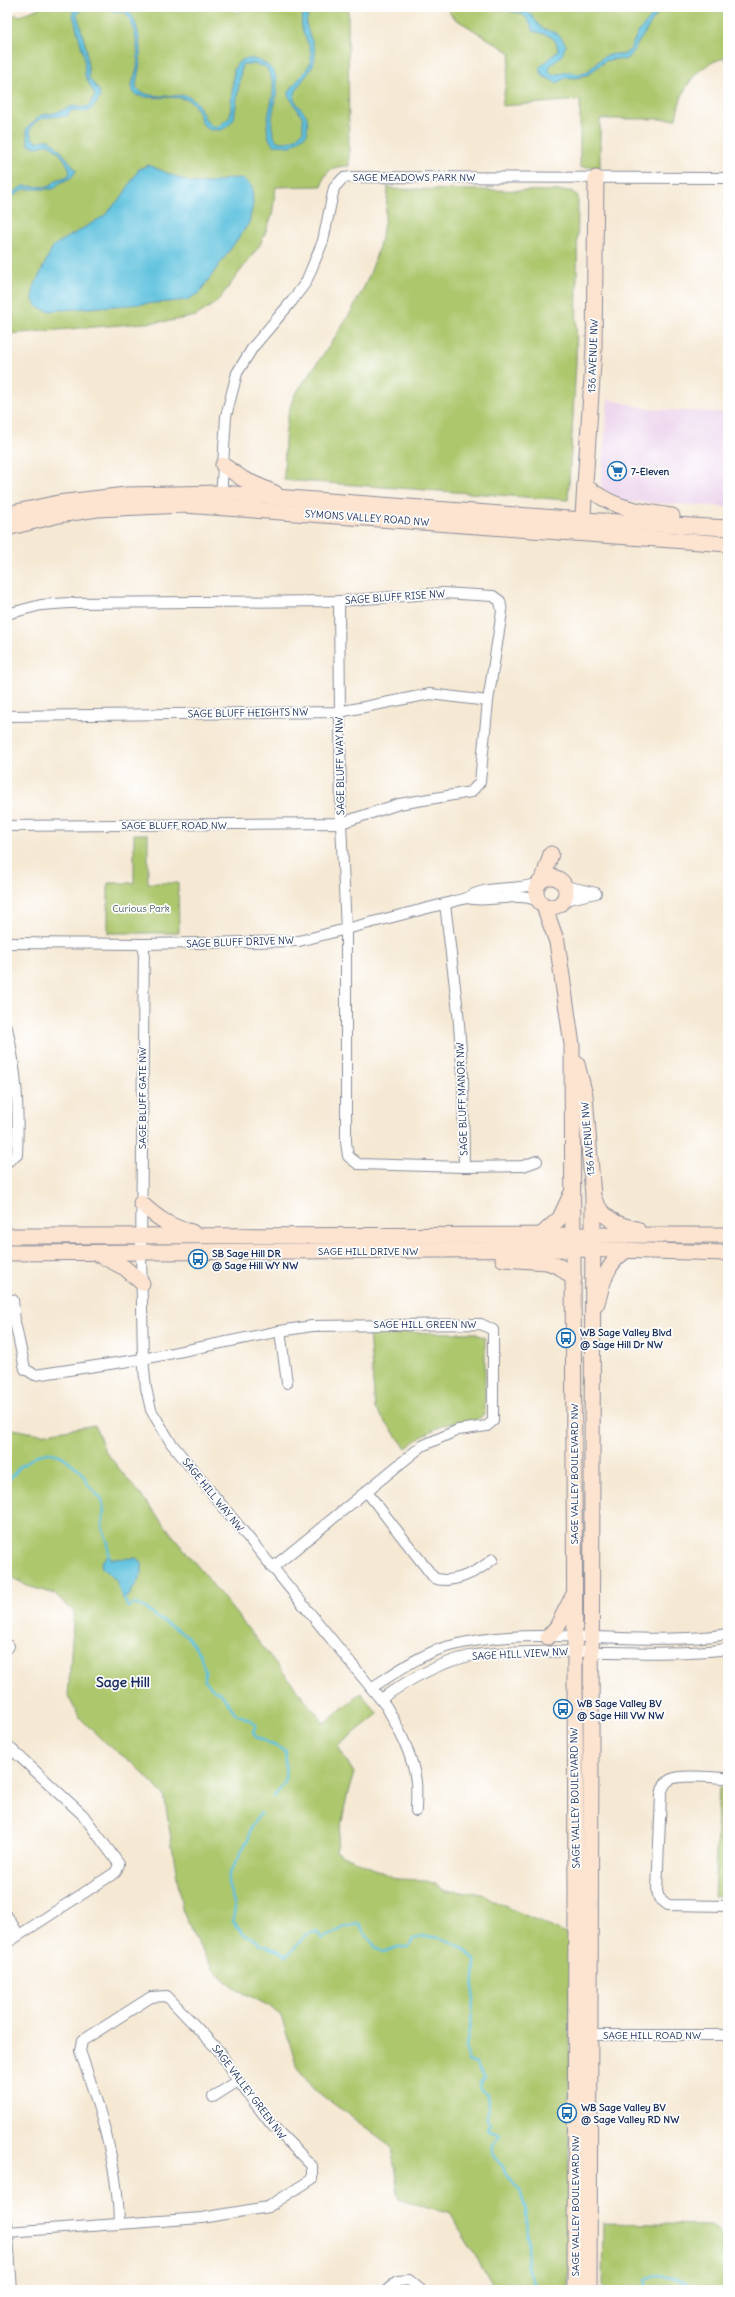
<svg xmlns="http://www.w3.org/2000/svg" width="735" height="2297" viewBox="0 0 735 2297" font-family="Delius,sans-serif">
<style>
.built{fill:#ebd1eb}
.green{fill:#adc76d;stroke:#647b66}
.water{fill:#60c2de;stroke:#3e789e}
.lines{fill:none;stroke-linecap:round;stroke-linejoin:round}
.stream{stroke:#60c2de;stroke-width:2.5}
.street-casing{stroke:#888c99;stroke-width:12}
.secondary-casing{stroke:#888c99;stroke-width:17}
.street{stroke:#fff;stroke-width:10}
.secondary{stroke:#fde4d1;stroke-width:15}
.labels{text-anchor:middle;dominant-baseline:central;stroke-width:3.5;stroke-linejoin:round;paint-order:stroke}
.street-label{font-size:10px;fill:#1b2f5e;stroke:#fff}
.poi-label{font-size:10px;font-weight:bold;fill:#1b2f5e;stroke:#fff;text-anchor:start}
.park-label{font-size:10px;fill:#475d62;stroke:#fff}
.district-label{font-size:14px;font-weight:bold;fill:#1b2f5e;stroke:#fff}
</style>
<rect width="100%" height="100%" fill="#fff"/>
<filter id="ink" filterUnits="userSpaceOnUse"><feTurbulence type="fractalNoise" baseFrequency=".025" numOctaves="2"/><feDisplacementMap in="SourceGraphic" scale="8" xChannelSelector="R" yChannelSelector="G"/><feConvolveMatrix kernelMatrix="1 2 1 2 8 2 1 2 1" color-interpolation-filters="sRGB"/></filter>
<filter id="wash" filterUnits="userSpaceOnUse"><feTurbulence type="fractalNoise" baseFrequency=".012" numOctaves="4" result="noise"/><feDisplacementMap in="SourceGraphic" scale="16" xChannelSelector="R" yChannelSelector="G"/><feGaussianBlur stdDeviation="0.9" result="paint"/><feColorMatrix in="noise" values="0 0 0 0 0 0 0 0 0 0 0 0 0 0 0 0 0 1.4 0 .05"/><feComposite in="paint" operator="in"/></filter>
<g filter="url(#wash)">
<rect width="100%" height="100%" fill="#f6e9d4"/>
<polygon class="built" points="608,399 649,409 728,413 728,507 619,501 601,487"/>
<g class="green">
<path d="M41,7H171L173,10C188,4 224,4 238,13L243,7H348L349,166C334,166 324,170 322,186L276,187L272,216L260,245L217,302L196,316L170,321L7,334V13L20,16Z"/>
<path d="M445,7H728V57C696,64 681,88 676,119H600V167H580V100L502,106L511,53L454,18Z"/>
<path d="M388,186L393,189L571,191L578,196L576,364L568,500L284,480C285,452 283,422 294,396C344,324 384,278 388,186Z"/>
<polygon points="134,834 148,834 148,883 178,883 179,933 108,933 108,883 134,883"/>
<path d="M369,1332L475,1333L485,1338V1412C479,1423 468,1420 457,1422C438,1425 422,1436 406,1448L375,1409Z"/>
<polygon points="95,1425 105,1451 324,1723 361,1693 378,1714 338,1746 354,1773 347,1796 336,1852 397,1879 423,1880 435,1884 445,1891 472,1892 485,1895 492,1900 564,1933 570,1933 568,2290 496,2290 450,2214 399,2198 391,2146 316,2091 298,2070 281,2016 269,2006 232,1987 213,1969 194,1937 182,1909 164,1795 135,1765 104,1742 79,1717 68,1696 74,1612 55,1594 27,1586 7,1574 7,1428 41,1434"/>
<polygon points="719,1787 728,1787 728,1896 714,1897"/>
<path d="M603,2223L710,2225C733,2237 728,2269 728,2290H602Z"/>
</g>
<g class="water">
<path d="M77,7H103L81,9L77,14L86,48L89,78L99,91L100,98L95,105L87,112L72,110L67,116C54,117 36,115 30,130L32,138L37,142C40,141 46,139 49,140C53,141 74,166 76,171C70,183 61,178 54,189H24L7,200V197L23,186L49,187L56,180L68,176L70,172C68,162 57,148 48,144L37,147L29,145L26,129L41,115L55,113L74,106L81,108L89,106L95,95L85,76L84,56L73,15V11Z"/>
<path d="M107,7L119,9L124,7C139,17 141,47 140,63C139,71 136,80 136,88C146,99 172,96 185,95C203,102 199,114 211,126H219L230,117L234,70C237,63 240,59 247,59C255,58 261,61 267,65C292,83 260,119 277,141C289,144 296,140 303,131V118L288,95C292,83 310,70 311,59C313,38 290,29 309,7H314C297,25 314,36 315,53C316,73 296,80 294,99C305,118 309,108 307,134L291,146L273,145C259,126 275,105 273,84C272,78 269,73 266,67L254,64H242L234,119C229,125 224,131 217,130C214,129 212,131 208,129C197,123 201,103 185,99C171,95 153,100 136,95C127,87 136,76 137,68C139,51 136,25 125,12H115Z"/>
<path d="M494,7C505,7 522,7 530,14C534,17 536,23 540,26C551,36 554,25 566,45L562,55L550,66L549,70L552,75L569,72L578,74L588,71L603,57L614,54L623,55L630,50L637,34L652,16L654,7H658L659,11L629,57L624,60L614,59L605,61L589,74L576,78L567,77L557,83L543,76L539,68L558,51C557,34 545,35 533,31C524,5 515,16 494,7Z"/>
<polygon points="148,165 191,183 211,183 232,178 243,179 252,187 253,204 249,223 199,293 187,300 168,302 48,311 37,307 33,300 33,289 53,246 104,216 123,195 139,169"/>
<polygon points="108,1556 112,1559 136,1558 142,1563 142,1573 129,1596 122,1598 116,1580 102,1568 101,1562"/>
</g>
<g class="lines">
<g class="stream">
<polyline points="7,1482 20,1467 35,1456 48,1452 62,1456 81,1471 89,1486 102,1500 104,1510 102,1528 108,1542 109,1557"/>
<polyline points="123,1595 128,1607 134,1604 144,1607 159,1619 186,1635 200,1654 205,1671 205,1680 215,1691 220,1692 236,1714 251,1720 256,1725 253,1732 256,1737 286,1751 285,1782 274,1797"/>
<path d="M261,1813L251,1826L249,1837L229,1875L228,1883L235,1907L233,1921L245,1935L256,1940L259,1944L280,1951L285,1956C297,1952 301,1931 317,1932L322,1939L345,1927L358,1924L377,1949L383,1952L397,1947H409L413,1939C436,1932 460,1942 475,1960L472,2014L466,2046L468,2061L476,2064L485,2077L479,2084L480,2090L488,2095L487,2119L490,2123L487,2130L500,2135L492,2145V2151L503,2167L506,2175L520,2191L526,2210L528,2268L537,2290"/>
<path d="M643,2289L647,2285L646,2279C657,2273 688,2278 691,2290"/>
</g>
</g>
</g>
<g filter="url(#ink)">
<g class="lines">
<g class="street-casing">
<g id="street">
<polyline points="221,499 226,416 237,373 253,347 292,301 306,282 323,241 334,188 343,178 352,177 728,178"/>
<polyline points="339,601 341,823 346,930 346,1142 348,1156 358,1164 464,1167 463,1076 458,1012 445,904"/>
<polyline points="7,614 41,605 69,603 339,601 443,593 493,596 500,601 502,612 488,701 480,782 471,792 399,804 341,823 7,826"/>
<polyline points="7,716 339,712 430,694 488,701"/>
<path d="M467,898C490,904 516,891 538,901"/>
<polyline points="564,900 596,893 565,886"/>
<path d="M7,943L144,944L299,941L467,898C487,884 516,892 538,883"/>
<path d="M144,944L141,1251L143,1359L146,1388L151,1410L171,1443L386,1706C399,1729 413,1756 416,1782C417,1791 416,1802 416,1811"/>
<path d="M7,1028C17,1072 19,1109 17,1155L7,1162"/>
<polyline points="464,1167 523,1166 537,1161"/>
<polyline points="13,1300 15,1322 25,1369 35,1375 143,1359 280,1331 312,1326 481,1324 493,1330 493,1421 487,1426 458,1430 422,1446 272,1568"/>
<polyline points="280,1331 287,1383"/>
<path d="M367,1492L434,1578C453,1585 479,1571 493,1559"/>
<polyline points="7,1649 9,1646"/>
<path d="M371,1688C395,1673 419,1655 446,1647C537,1622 635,1649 728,1634"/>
<path d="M381,1699C408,1680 437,1663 470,1656C489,1652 509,1653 528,1652C595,1649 661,1657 728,1649"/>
<polyline points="7,1745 83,1815 119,1864 116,1872 7,1943"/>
<path d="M728,1778C715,1778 677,1773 668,1781C663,1785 662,1790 661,1795L657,1891L659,1898L668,1905L728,1906"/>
<polyline points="7,1916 19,1935"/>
<polyline points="584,2035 728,2035"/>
<polyline points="213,2097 238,2081"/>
<polyline points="7,2222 12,2290"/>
<path d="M7,2232L202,2218L268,2207L312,2179V2166L271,2124L238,2081L219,2051L167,1996L151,1997L82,2041L80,2051C99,2105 118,2165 119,2223"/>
<polyline points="387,2290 398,2281 409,2280 421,2290"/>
</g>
</g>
<g class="secondary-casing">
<g id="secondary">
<polyline points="223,465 243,479 275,493"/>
<path d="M585,486C616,510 635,510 672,516"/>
<polyline points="7,514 58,503 126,495 221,493 583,520 728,528"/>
<polyline points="7,528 59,515 97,509 184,505 728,544"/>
<polyline points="582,530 594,348 596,178"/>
<circle cx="551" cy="892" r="15"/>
<polyline points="543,879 551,854"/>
<polyline points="544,906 557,942 572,1045 576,1893 575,2290"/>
<polyline points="577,1064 585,1095 593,1196 589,2290"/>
<path d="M593,1197C602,1218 616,1225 637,1229"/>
<path d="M141,1203C157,1218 170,1227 192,1232"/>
<polyline points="541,1235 560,1218 571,1194"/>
<polyline points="7,1236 728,1235"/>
<polyline points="7,1253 574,1249 728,1253"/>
<polyline points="98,1254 125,1268 142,1283"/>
<polyline points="503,1259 547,1262 560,1267 574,1279"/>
<path d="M597,1303C603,1282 606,1265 624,1252"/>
<polyline points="548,1637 557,1627 573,1596"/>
</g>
</g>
<use href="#street" class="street"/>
<use href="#secondary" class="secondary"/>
</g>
</g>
<defs>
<g id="supermarket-ring" transform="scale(1)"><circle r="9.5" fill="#fff" stroke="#1f6fb2" stroke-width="1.5"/><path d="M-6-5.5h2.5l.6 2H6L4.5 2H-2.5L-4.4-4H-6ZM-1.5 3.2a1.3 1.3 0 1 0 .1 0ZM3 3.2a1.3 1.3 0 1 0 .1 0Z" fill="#1f6fb2"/></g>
<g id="bus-ring" transform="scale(1)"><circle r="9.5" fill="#fff" stroke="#1f6fb2" stroke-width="1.5"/><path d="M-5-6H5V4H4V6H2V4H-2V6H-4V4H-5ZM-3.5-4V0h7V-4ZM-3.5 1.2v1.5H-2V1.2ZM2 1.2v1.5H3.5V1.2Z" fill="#1f6fb2"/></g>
</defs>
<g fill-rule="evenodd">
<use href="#supermarket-ring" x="617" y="471"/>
<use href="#bus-ring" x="198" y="1259"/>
<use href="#bus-ring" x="566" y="1338"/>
<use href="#bus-ring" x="563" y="1709"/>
<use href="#bus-ring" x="567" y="2113"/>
</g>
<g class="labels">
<g class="street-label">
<text x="414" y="177">SAGE MEADOWS PARK NW</text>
<text transform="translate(593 356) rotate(-88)">136 AVENUE NW</text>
<text transform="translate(367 518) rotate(4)">SYMONS VALLEY ROAD NW</text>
<text transform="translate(395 597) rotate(-4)">SAGE BLUFF RISE NW</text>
<text transform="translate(248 713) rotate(-1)">SAGE BLUFF HEIGHTS NW</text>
<text transform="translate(340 766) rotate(-91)">SAGE BLUFF WAY NW</text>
<text x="174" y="825">SAGE BLUFF ROAD NW</text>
<text transform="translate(240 942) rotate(-2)">SAGE BLUFF DRIVE NW</text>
<text transform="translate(142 1098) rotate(-90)">SAGE BLUFF GATE NW</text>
<text transform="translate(462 1099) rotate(-92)">SAGE BLUFF MANOR NW</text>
<text transform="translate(588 1139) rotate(-95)">136 AVENUE NW</text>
<text x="368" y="1251">SAGE HILL DRIVE NW</text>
<text x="425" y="1324">SAGE HILL GREEN NW</text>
<text transform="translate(574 1474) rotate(-90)">SAGE VALLEY BOULEVARD NW</text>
<text transform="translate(213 1495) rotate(51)">SAGE HILL WAY NW</text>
<text transform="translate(520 1654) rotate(-3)">SAGE HILL VIEW NW</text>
<text transform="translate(575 1798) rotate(-91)">SAGE VALLEY BOULEVARD NW</text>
<text x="652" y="2035">SAGE HILL ROAD NW</text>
<text transform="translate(249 2092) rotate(53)">SAGE VALLEY GREEN NW</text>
<text transform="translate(575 2206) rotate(-90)">SAGE VALLEY BOULEVARD NW</text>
</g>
<g class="poi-label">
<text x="631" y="471">7-Eleven</text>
<text x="212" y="1253">SB Sage Hill DR<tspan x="212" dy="12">@ Sage Hill WY NW</tspan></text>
<text x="580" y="1332">WB Sage Valley Blvd<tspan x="580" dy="12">@ Sage Hill Dr NW</tspan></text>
<text x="577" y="1703">WB Sage Valley BV<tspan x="577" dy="12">@ Sage Hill VW NW</tspan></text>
<text x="581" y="2107">WB Sage Valley BV<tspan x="581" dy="12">@ Sage Valley RD NW</tspan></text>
</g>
<g class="park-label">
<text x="141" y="908">Curious Park</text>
</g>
<g class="district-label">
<text x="123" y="1682">Sage Hill</text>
</g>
</g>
<rect width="735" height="2297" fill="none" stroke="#fff" stroke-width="24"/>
</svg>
